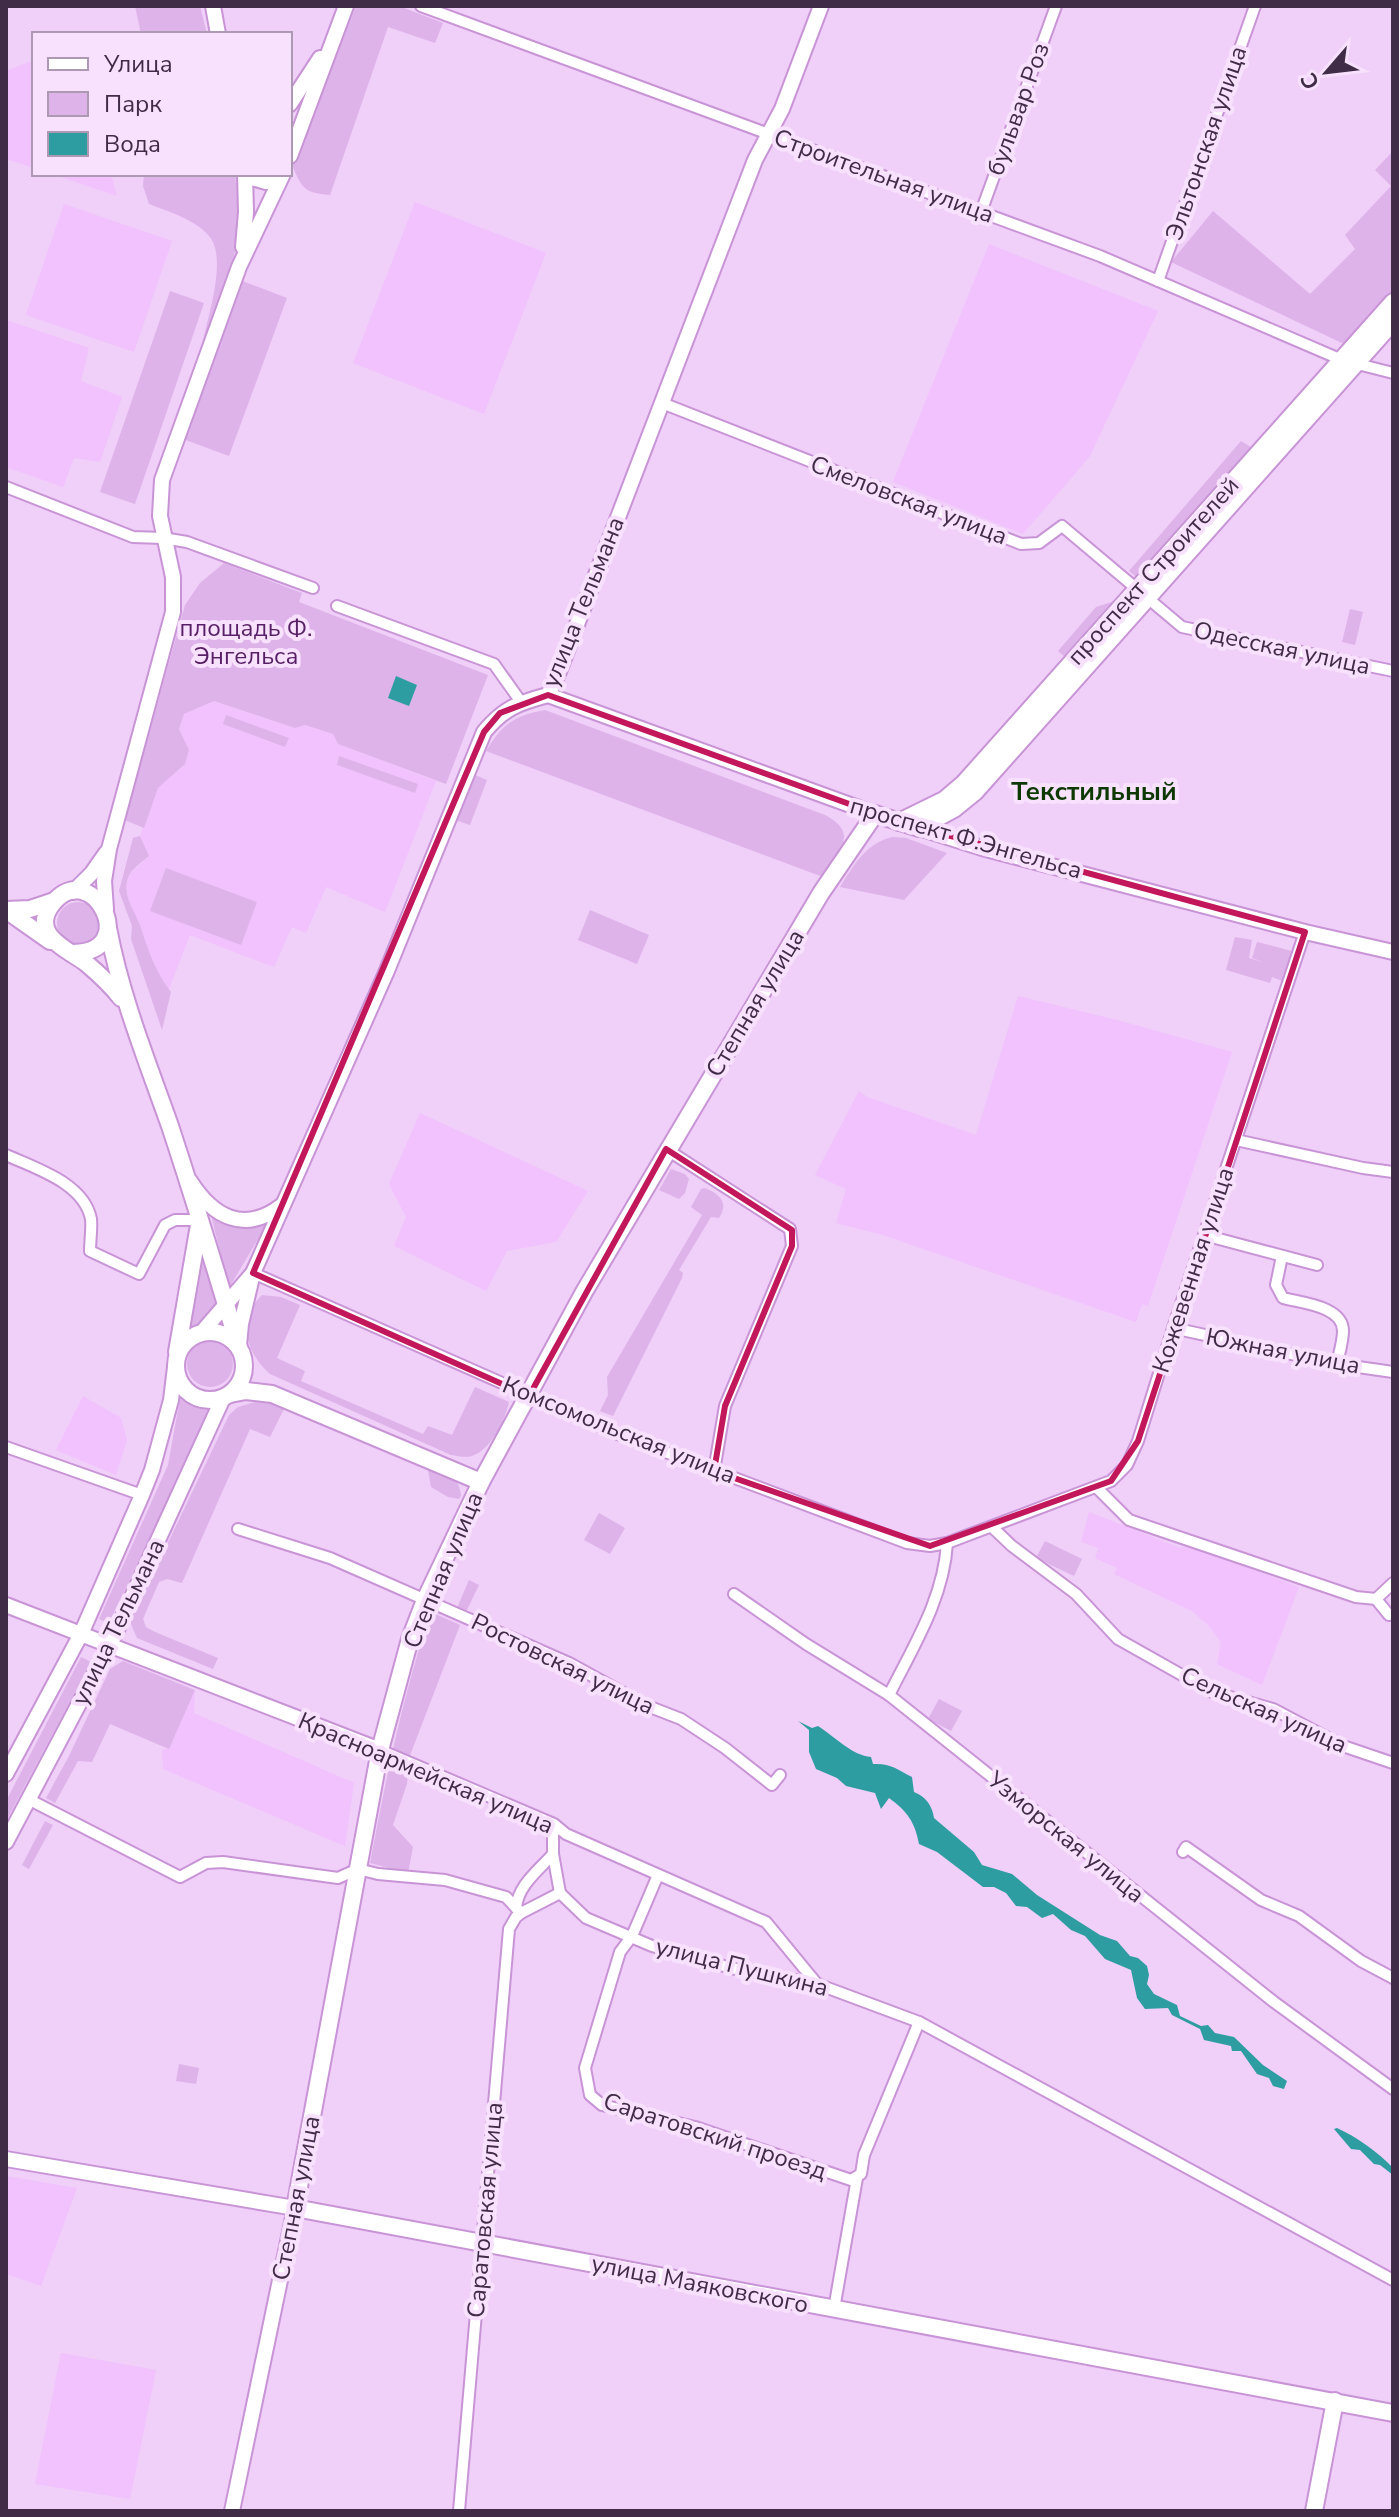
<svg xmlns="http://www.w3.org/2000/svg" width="1399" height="2517" viewBox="0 0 1399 2517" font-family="'Nunito Sans',sans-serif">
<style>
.built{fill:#f1c2fe}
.green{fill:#deb3ea}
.water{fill:#2e9da2}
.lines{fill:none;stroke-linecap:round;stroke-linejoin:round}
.street-casing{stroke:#c894d6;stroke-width:14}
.secondary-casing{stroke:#c894d6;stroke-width:18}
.primary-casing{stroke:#c894d6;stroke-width:20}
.street{stroke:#fff;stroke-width:10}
.secondary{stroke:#fff;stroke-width:14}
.primary{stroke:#fff;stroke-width:16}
.marked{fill:none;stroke:#c2185b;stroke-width:6;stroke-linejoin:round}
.labels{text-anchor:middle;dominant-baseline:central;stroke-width:8;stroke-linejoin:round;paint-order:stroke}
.street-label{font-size:24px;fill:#412c47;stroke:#f7e1fd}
.park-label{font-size:24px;fill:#571f65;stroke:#f7e1fd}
.neighbourhood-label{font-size:26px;font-weight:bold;fill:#0d3900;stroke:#f7e1fd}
</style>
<rect width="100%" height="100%" fill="#f0cff9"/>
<g class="built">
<polygon points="34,60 34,168 6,159 6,71"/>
<polygon points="52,174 111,174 117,196"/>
<polygon points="415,202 546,253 484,414 353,363"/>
<polygon points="64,204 172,241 134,352 26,315"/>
<polygon points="989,244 1158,311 1090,456 1023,534 893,482"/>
<polygon points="6,320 89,348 81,381 122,397 100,462 74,458 63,487 6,467"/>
<polygon points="214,701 295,728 305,725 333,734 338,744 436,781 385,912 326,887 306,933 292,927 274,967 190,935 169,989 158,974 145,946 139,923 130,907 126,887 129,875 149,856 140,836 158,788 185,764 189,750 179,729 184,714"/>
<polygon points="1018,996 1121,1021 1232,1052 1148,1306 1142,1304 1136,1322 883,1235 836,1223 846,1189 815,1175 859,1091 867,1097 976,1135"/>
<polygon points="420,1113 588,1191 556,1242 507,1251 486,1291 394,1246 406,1217 389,1184"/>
<polygon points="83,1396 121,1418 127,1440 116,1475 56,1450"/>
<polygon points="1089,1512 1178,1547 1193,1547 1299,1587 1262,1685 1217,1664 1221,1642 1209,1626 1192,1611 1114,1574 1117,1568 1095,1558 1098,1548 1081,1542"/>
<polygon points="195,1690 194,1713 354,1783 345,1846 163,1769 162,1750 169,1748"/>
<polygon points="6,2176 77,2188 41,2286 6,2274"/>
<polygon points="61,2353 156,2370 130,2499 35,2484"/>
</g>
<g class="green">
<polygon points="135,6 200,6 207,34 141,34"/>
<path d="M356,6H399L443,23L435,43L388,27L330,195C305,193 302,189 292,165Z"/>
<polygon points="1393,151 1393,292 1346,345 1171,262 1213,211 1310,294 1355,249 1345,235 1391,186 1375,170"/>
<path d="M144,174H235C239,204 241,234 232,264C225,290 213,316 203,342C208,315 227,260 210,237C197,220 167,211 149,204L143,186Z"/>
<polygon points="240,280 287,298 229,456 183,439"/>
<polygon points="170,291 204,303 135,504 100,492"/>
<polygon points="1241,441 1254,449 1140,580 1129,571"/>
<polygon points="224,563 302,593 299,602 488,675 446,784 338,744 333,734 305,725 295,728 214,701 184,714 179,729 189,750 185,764 158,788 144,828 125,820 185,605 200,583"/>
<polygon points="1124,598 1068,660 1058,651 1096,607"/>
<polygon points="1350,609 1363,612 1355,645 1342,642"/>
<path d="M545,710L825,815C860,833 839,852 823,877L486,751C503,723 514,716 545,710Z"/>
<polygon points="226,715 289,738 285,747 223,724"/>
<polygon points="339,756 418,784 415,793 337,765"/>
<polygon points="473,774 487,780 470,825 455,820"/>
<path d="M140,836L149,856C142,862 131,869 128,878C122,895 134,910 140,925C148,950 155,971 171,992L162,1030L131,939L132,926L119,891L133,838Z"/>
<path d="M892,837L906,838L947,853L904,900L840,887C854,865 865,844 892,837Z"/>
<polygon points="166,868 257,902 241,945 150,911"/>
<circle cx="78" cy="923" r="21"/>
<polygon points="590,910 649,935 637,964 578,940"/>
<polygon points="1235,937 1252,940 1249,958 1263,962 1252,958 1257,942 1292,951 1282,981 1272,977 1270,983 1226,970"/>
<polygon points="671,1169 685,1174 689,1179 685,1193 679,1199 659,1190"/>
<path d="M705,1188C720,1194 729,1203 719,1218L711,1217L679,1270L683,1273L682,1278L613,1416L600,1411L608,1395L607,1377L702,1215L691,1207L701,1189Z"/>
<polygon points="210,1211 239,1226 267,1224 229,1288"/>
<polygon points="203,1248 219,1301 190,1331"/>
<path d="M262,1295L281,1297L300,1305L277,1358L305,1371L301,1381L423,1434L428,1426L452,1435L475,1387L509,1402C505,1420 491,1450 472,1456C465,1458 458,1456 451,1455L270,1374C245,1352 237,1320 262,1295Z"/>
<circle cx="210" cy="1364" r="23"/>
<polygon points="181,1393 198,1405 212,1406 109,1623 99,1619 168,1465"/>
<polygon points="266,1399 285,1407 270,1437 250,1429 182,1583 167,1579 159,1582 143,1619 146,1627 155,1632 218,1658 213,1669 137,1638 130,1622 229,1415 238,1407"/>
<path d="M427,1464C444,1471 460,1476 461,1496L459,1499L448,1497L431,1487Z"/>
<polygon points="599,1513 625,1528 610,1554 584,1540"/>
<polygon points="1045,1541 1082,1559 1074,1576 1036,1558"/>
<polygon points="469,1580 479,1585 466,1612 457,1608"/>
<path d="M431,1612L460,1625L409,1758L407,1784L393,1825L413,1847L408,1873L370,1863C386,1778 403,1694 431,1612Z"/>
<polygon points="81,1657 91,1662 6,1821 6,1801"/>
<polygon points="123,1661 195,1690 169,1749 110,1724 92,1762 78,1761 55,1803 46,1798 69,1756 110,1669"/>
<polygon points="939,1699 962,1711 951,1731 928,1719"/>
<polygon points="45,1821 53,1825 29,1869 22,1865"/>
<polygon points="179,2064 199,2068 196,2084 176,2081"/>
</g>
<g class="water">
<polygon points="396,676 417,685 409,706 388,698"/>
<path d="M798,1721L812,1728L818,1726C834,1736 853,1756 871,1757L873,1764C890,1763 897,1769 912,1777L914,1792C926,1797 932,1805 934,1818L974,1852L982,1865L1012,1874L1037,1895L1100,1935L1117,1941L1130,1956L1138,1958L1147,1966L1149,1975L1147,1984L1154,1994L1177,2005L1180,2016L1201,2026L1208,2025L1215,2033L1234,2037L1263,2065L1287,2081L1284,2089L1273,2086L1269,2078L1257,2074L1241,2051H1232L1231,2046L1204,2040L1200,2029L1172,2015L1168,2008L1145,2009L1137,1998L1131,1970L1105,1959L1085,1936L1071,1930L1053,1914L1042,1918L1027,1907L1016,1906L1006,1893L994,1887H983L937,1852L919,1844C915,1822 907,1811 889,1798L881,1809L875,1793L846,1786L837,1778L816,1769L809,1752V1730Z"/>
<path d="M1337,2128C1357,2137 1378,2152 1393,2168V2175L1380,2165L1374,2164L1360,2150L1351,2149L1334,2129Z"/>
</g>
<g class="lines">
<g class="street-casing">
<g id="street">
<polyline points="421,6 1100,256 1342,360 1393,373"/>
<polyline points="981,212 1056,6"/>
<polyline points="1158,281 1255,6"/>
<polyline points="662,403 1021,544 1039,543 1062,526 1182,627 1393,671"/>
<polyline points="6,487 133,537 163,538 187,542 313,588"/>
<polyline points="337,606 494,664 521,702"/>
<polyline points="1236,1140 1363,1168 1393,1172"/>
<polyline points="666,1149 790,1229 792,1246 725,1406 714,1471"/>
<path d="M6,1155C35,1168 84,1183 91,1219C92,1229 90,1241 90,1251L139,1274L165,1225L175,1220H200"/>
<polyline points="1204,1235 1317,1265"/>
<path d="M1282,1256L1276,1285L1283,1298C1301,1303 1343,1306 1343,1331C1343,1341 1339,1354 1337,1364"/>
<polyline points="253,1273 615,1433 907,1543 930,1546 947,1543 1111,1481 1127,1465 1138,1441 1173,1328 1305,932"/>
<polyline points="1173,1328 1337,1364 1393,1372"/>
<polyline points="6,1447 142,1495"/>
<polyline points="1096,1487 1129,1520 1356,1597 1376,1599"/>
<polyline points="992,1527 1012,1546 1076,1594 1118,1639 1212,1692 1273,1709 1343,1746 1393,1763"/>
<polyline points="238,1529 330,1558 569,1663 645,1705 681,1719 725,1748 772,1785 780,1775"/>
<polyline points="734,1594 806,1644 889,1695 1274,2002 1393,2089"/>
<polyline points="1389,1615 1376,1599 1393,1583"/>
<path d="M889,1695C913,1647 944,1598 947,1543"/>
<polyline points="380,1750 554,1824 566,1834 766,1922 817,1984"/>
<polyline points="28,1799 180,1877 206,1863 223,1862 338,1878 358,1869 378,1874 445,1880 506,1897 521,1913 560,1893 586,1918 652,1946 731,1968 817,1984 919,2022 1393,2280"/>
<polyline points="1183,1852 1186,1847 1261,1900 1299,1916 1361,1961 1393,1978"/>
<polyline points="553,1854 560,1893"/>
<polyline points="658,1875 632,1936 620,1952 585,2068 590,2095 602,2105 695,2127 851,2180 861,2174 864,2155 919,2022"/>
<path d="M516,1908C518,1885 539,1870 553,1854V1834L557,1827"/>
<polyline points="834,2309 857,2178"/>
<polyline points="459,2511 509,1929 516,1917 521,1913"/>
</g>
</g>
<g class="secondary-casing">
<g id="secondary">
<polyline points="213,6 218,34"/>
<polyline points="290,104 320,58"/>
<polyline points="290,156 346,6"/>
<polyline points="249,174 252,178 266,182 281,174"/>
<polyline points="243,247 246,212 245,174"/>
<polyline points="548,695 875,814"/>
<polyline points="919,828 982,848 1305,932 1393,952"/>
<polyline points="73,892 92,873 106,853"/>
<polyline points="106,909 104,881 109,849 173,612 173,577 160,516 162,480 239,267 283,174"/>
<path d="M190,1181C213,1217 244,1234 281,1206"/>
<polyline points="202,1332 253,1273"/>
<path d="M239,1345L241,1324L253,1273L386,973L484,732C504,708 518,703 548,695L558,674L755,160L782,109L821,6"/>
<polyline points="6,1605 380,1750"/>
<polyline points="6,1774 81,1634 142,1495 152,1470 171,1400 175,1367"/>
<polyline points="6,1842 110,1645 223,1398"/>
<polyline points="6,2159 295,2208 232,2511"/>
</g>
</g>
<g class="primary-casing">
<g id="primary">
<polyline points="1393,322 975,792 954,809 919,828 875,814 821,893 584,1292 481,1482 425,1600 410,1639 380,1750 295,2208 1393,2413"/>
<polyline points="899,822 944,800 964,783 1393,302"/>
<polyline points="6,910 50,941"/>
<polyline points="6,910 30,909 54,901"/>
<path d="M108,928C121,997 147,1061 170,1126C194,1199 217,1274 239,1348"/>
<path d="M72,953C144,953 91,856 53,903C28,934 67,949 86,963C99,974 111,985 121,998"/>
<circle cx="210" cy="1366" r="34"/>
<polyline points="177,1352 199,1225"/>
<polyline points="230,1394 246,1391 272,1394 481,1482"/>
<polyline points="1314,2511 1335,2401"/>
</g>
</g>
<use href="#street" class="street"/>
<use href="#secondary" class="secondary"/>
<use href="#primary" class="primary"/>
</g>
<path class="marked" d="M548,695L899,822L1305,932L1138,1441L1111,1481L930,1546L714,1471L725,1406L792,1246V1230L666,1149L529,1396L253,1273L484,732L500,713Z"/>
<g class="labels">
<g class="street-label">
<text transform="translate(1018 109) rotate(-70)">бульвар Роз</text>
<text transform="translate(1206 143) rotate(-71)">Эльтонская улица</text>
<text transform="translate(884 176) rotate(20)">Строительная улица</text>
<text transform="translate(909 500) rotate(21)">Смеловская улица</text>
<text transform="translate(1153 571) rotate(-48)">проспект Строителей</text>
<text transform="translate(583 602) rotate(-68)">улица Тельмана</text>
<text transform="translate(1282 648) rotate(12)">Одесская улица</text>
<text transform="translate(966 838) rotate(16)">проспект Ф.Энгельса</text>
<text transform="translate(755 1003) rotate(-59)">Степная улица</text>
<text transform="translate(1193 1270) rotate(-72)">Кожевенная улица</text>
<text transform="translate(1283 1351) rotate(11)">Южная улица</text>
<text transform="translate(619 1430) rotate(22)">Комсомольская улица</text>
<text transform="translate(443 1570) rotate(-67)">Степная улица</text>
<text transform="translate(118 1622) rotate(-64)">улица Тельмана</text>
<text transform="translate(563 1664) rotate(26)">Ростовская улица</text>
<text transform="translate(1264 1710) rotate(24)">Сельская улица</text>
<text transform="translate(426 1773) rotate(23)">Красноармейская улица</text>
<text transform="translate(1066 1837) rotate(39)">Узморская улица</text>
<text transform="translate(742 1967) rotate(14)">улица Пушкина</text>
<text transform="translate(715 2136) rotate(18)">Саратовский проезд</text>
<text transform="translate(296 2198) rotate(-79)">Степная улица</text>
<text transform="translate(485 2210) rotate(-85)">Саратовская улица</text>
<text transform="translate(700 2284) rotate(11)">улица Маяковского</text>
</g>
<g class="park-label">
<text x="246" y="628">площадь Ф.<tspan x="246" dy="28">Энгельса</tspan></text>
</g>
<g class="neighbourhood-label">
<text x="1094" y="791">Текстильный</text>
</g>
</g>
<rect width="1399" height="2517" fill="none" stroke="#412c47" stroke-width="16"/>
<rect x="32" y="32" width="260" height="144" fill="#f7e1fd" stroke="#ae99b4" stroke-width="2"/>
<rect x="48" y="58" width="40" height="12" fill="#ffffff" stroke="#ae99b4" stroke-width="2"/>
<text x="104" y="72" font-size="24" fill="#412c47">Улица</text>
<rect x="48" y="92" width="40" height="24" fill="#deb3ea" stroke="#ae99b4" stroke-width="2"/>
<text x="104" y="112" font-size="24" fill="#412c47">Парк</text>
<rect x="48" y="132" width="40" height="24" fill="#2e9da2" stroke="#ae99b4" stroke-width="2"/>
<text x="104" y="152" font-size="24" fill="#412c47">Вода</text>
<g transform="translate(1327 72) rotate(242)" stroke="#f7e1fd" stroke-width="6" paint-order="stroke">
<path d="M0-6L14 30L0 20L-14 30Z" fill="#412c47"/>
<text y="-12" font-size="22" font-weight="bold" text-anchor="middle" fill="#412c47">С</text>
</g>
</svg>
